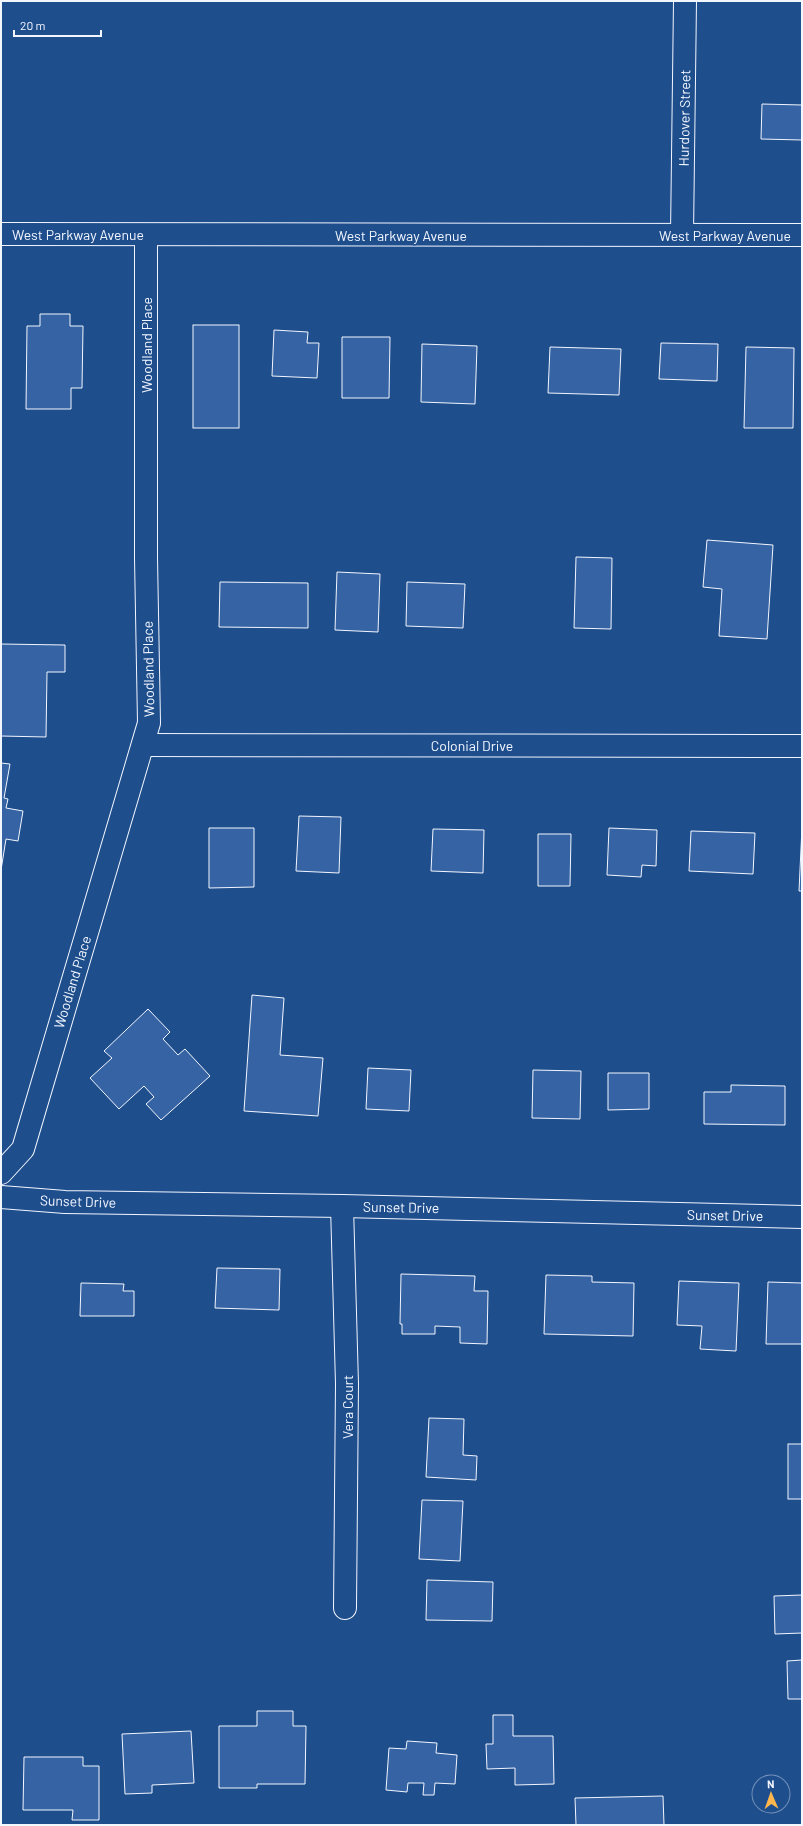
<svg xmlns="http://www.w3.org/2000/svg" width="803" height="1826" viewBox="0 0 803 1826" font-family="Barlow,sans-serif">
<style>
.building{fill:#3563a3;stroke:#f2f6ff}
.lines{fill:none;stroke-linecap:round;stroke-linejoin:round}
.street-casing{stroke:#f2f6ff;stroke-width:24}
.street{stroke:#1f4e8c;stroke-width:22}
.labels{text-anchor:middle;dominant-baseline:central;stroke-width:3;stroke-linejoin:round;paint-order:stroke}
.street-label{font-size:14px;fill:#f2f6ff;stroke:#1f4e8c}
</style>
<rect width="100%" height="100%" fill="#1f4e8c"/>
<g class="building">
<polygon points="762,104 802,105 802,140 761,139"/>
<polygon points="40,314 70,314 70,326 83,326 82,388 71,388 71,409 26,409 27,326 40,326"/>
<rect x="193" y="325" width="46" height="103"/>
<polygon points="274,330 308,332 307,343 319,343 317,378 272,376"/>
<polygon points="342,337 390,337 389,398 342,398"/>
<polygon points="661,343 718,344 717,381 659,379"/>
<polygon points="422,344 477,346 475,404 421,402"/>
<polygon points="550,347 621,349 619,395 548,393"/>
<polygon points="746,347 794,348 793,428 744,428"/>
<polygon points="707,540 773,545 767,639 719,636 722,589 703,587"/>
<polygon points="576,557 612,558 611,629 574,628"/>
<polygon points="337,572 380,574 378,632 335,630"/>
<polygon points="220,582 308,583 308,628 219,627"/>
<polygon points="407,582 465,584 463,628 406,626"/>
<polygon points="1,644 65,645 65,672 47,672 46,737 1,736"/>
<polygon points="1,763 10,764 4,798 8,799 6,808 23,811 18,841 6,839 1,870"/>
<polygon points="299,816 341,817 339,873 296,871"/>
<polygon points="802,827 802,891 799,891"/>
<polygon points="209,828 254,828 254,887 209,888"/>
<polygon points="609,828 657,830 656,866 642,865 641,877 607,875"/>
<polygon points="433,829 484,830 483,873 431,871"/>
<polygon points="691,831 755,833 753,874 689,871"/>
<polygon points="538,834 571,834 570,886 538,886"/>
<polygon points="252,995 284,998 280,1055 323,1058 318,1116 244,1111"/>
<polygon points="148,1009 170,1032 163,1039 178,1055 185,1049 210,1076 161,1120 146,1104 154,1097 144,1086 119,1109 90,1078 112,1058 104,1051"/>
<polygon points="368,1068 411,1070 409,1111 366,1109"/>
<polygon points="533,1070 581,1071 580,1119 532,1118"/>
<polygon points="608,1073 649,1073 649,1109 608,1110"/>
<polygon points="731,1085 785,1086 785,1125 704,1124 704,1092 731,1092"/>
<polygon points="217,1268 280,1269 279,1310 215,1308"/>
<polygon points="401,1274 475,1276 474,1291 488,1291 487,1344 460,1343 460,1327 435,1326 435,1334 402,1334 402,1324 400,1324"/>
<polygon points="546,1275 592,1276 592,1282 634,1283 633,1336 544,1334"/>
<polygon points="679,1281 739,1283 736,1351 700,1349 702,1326 677,1325"/>
<polygon points="768,1282 802,1283 802,1344 766,1344"/>
<polygon points="81,1283 124,1284 123,1291 134,1291 134,1316 80,1316"/>
<polygon points="429,1418 464,1419 463,1455 477,1456 476,1480 426,1477"/>
<rect x="788" y="1444" width="14" height="55"/>
<polygon points="422,1500 463,1501 460,1561 419,1559"/>
<polygon points="427,1580 493,1582 492,1621 426,1620"/>
<polygon points="802,1595 802,1633 775,1634 774,1596"/>
<polygon points="802,1660 802,1699 788,1699 787,1661"/>
<polygon points="257,1711 293,1711 293,1726 306,1726 305,1784 257,1784 257,1788 219,1788 219,1726 257,1726"/>
<polygon points="493,1715 513,1715 513,1736 553,1736 554,1784 515,1785 515,1768 487,1769 486,1744 493,1744"/>
<polygon points="191,1731 194,1783 152,1785 152,1793 125,1794 122,1734"/>
<polygon points="407,1741 437,1743 436,1753 457,1755 455,1784 435,1783 434,1795 423,1795 424,1783 408,1783 407,1792 386,1790 389,1748 406,1749"/>
<polygon points="24,1757 83,1757 83,1766 99,1766 99,1820 72,1820 73,1810 23,1810"/>
<polygon points="663,1796 664,1825 576,1825 575,1798"/>
</g>
<g class="lines">
<g class="street-casing">
<g id="street">
<polyline points="1,234 802,235"/>
<polyline points="682,234 685,1"/>
<polyline points="143,745 802,746"/>
<polyline points="1,1173 23,1149 149,723 146,558 146,235"/>
<polyline points="1,1197 65,1202 342,1206 802,1217"/>
<polyline points="342,1206 347,1384 345,1608"/>
</g>
</g>
<use href="#street" class="street"/>
</g>
<g class="labels">
<g class="street-label">
<text transform="translate(684 118) rotate(-89)">Hurdover Street</text>
<text x="78" y="234">West Parkway Avenue</text>
<text x="401" y="235">West Parkway Avenue</text>
<text x="725" y="235">West Parkway Avenue</text>
<text transform="translate(146 345) rotate(-90)">Woodland Place</text>
<text transform="translate(148 669) rotate(-91)">Woodland Place</text>
<text x="472" y="745">Colonial Drive</text>
<text transform="translate(72 982) rotate(-73)">Woodland Place</text>
<text transform="translate(78 1201) rotate(2)">Sunset Drive</text>
<text transform="translate(401 1207) rotate(1)">Sunset Drive</text>
<text transform="translate(725 1215) rotate(1)">Sunset Drive</text>
<text transform="translate(347 1407) rotate(-90)">Vera Court</text>
</g>
</g>
<rect width="803" height="1826" fill="none" stroke="#f2f6ff" stroke-width="4"/>
<g transform="translate(771 1794) rotate(358)"><circle r="19" fill="#1f4e8c" stroke="#7391ba"/>
<path d="M0-3L7 15L0 10L-7 15Z" fill="#ffb74d"/>
<text y="-6" font-size="11" font-weight="bold" text-anchor="middle" fill="#f2f6ff">N</text>
</g>
<path d="M14 30v6h87v-6" fill="none" stroke="#f2f6ff" stroke-width="2"/>
<text x="20" y="30" font-size="12" fill="#f2f6ff" stroke="#1f4e8c" stroke-width="3" paint-order="stroke">20 m</text>
</svg>
